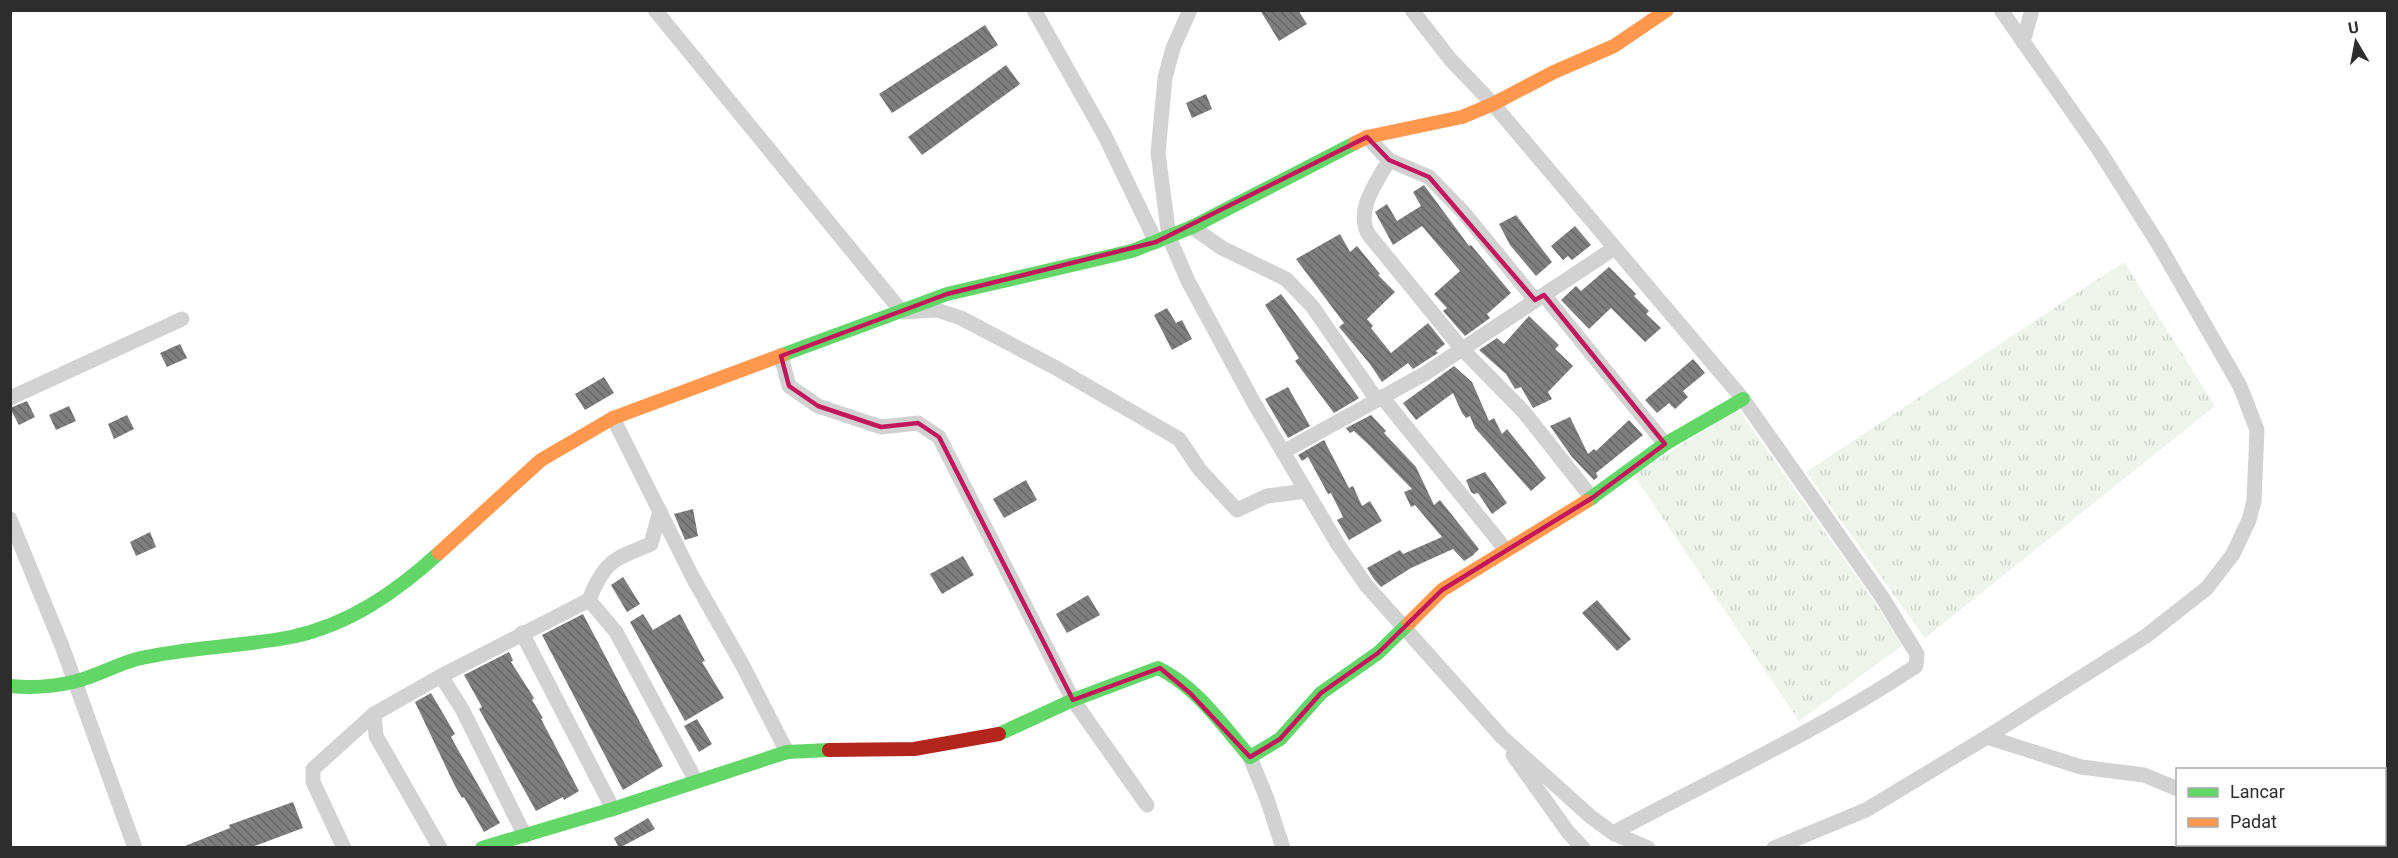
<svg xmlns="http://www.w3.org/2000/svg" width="2398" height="858" viewBox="0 0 2398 858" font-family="Roboto,sans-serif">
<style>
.grass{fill:url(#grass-tufts)}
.building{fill:url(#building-back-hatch)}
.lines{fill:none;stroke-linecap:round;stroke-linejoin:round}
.street{stroke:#d2d2d2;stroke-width:15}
.fast{stroke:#63d668;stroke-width:14}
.slow{stroke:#ff974d;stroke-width:14}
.jam{stroke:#b3261e;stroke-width:14}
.marked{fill:none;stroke:#c2185b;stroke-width:4.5;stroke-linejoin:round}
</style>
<defs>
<pattern id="grass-tufts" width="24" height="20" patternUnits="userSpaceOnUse" patternTransform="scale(1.5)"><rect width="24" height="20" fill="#eef3ec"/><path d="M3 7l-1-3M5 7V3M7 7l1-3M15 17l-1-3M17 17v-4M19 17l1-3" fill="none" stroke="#ccd1cb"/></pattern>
<pattern id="building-back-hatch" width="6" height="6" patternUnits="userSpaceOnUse" patternTransform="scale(1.5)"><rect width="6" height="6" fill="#7e7e7e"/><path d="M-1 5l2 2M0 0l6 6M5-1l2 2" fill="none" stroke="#686868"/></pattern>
</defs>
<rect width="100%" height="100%" fill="#fff"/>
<g class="grass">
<polygon points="2124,262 2215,406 1925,638 1806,472"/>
<polygon points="1738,409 1904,644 1799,721 1634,475"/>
</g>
<g class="building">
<polygon points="1260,10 1298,10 1307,24 1279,41"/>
<polygon points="985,25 998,45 892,113 879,94"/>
<polygon points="1006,65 1020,84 922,155 908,137"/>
<polygon points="1206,94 1212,109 1192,118 1186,103"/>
<polygon points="1424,185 1469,246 1471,245 1511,293 1487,314 1490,318 1465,336 1443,311 1447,308 1434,294 1460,271 1422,226 1393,245 1375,212 1387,204 1397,221 1421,206 1413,192"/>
<polygon points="1516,215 1552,262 1536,276 1510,245 1499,224"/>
<polygon points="1575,226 1591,245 1572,260 1568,256 1563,260 1551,246"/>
<polygon points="1340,234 1350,252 1357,246 1380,274 1378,275 1395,292 1367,319 1373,326 1371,328 1391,353 1428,323 1445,344 1436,351 1438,353 1413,369 1408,363 1382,382 1370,364 1339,327 1344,323 1296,259"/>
<polygon points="1609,267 1636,294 1634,296 1649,311 1646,314 1661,328 1645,342 1611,308 1589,329 1561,300 1576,286 1581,291"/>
<polygon points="1281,294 1359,398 1356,400 1334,413 1295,361 1299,358 1265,305"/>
<polygon points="1167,308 1176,323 1182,320 1192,339 1172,350 1154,315"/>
<polygon points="1529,316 1559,345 1555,349 1573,366 1548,392 1552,399 1533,408 1521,387 1515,389 1506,374 1479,350 1497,338 1504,344"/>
<polygon points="180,344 187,358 167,367 160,353"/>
<polygon points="1693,359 1705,373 1683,391 1688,397 1675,409 1669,403 1657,413 1645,400"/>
<polygon points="1454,366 1472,382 1489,421 1494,418 1502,434 1507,429 1546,478 1531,491 1475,428 1470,416 1466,418 1462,413 1453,393 1416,420 1403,403"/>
<polygon points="604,377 614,393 585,410 575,394"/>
<polygon points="1288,387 1310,426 1288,438 1265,399"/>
<polygon points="27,401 35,417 19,425 10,408"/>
<polygon points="69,406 76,421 56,430 49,415"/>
<polygon points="127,415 134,429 114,439 108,424"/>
<polygon points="1371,415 1386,431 1384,433 1416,467 1434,505 1440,500 1479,549 1472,556 1464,561 1453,549 1411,568 1381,587 1374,579 1367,568 1400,550 1403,554 1442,537 1415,505 1411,507 1404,492 1412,489 1370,446 1354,431 1350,433 1346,428"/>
<polygon points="1570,417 1588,454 1594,449 1596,451 1629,420 1643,435 1596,473 1598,477 1594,480 1572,457 1550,426"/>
<polygon points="1324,440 1349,488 1353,486 1362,506 1370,501 1382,521 1349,540 1337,520 1343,517 1331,493 1328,494 1308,457 1302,461 1298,455"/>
<polygon points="1485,472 1507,503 1492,514 1478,493 1474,494 1471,492 1466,480"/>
<polygon points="1026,480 1037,500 1004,518 993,499"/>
<polygon points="693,509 698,536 685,540 674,514"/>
<polygon points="150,532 156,547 136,556 130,542"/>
<polygon points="963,556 974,575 942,594 930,574"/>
<polygon points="623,577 640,604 627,612 611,585"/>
<polygon points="1088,595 1100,615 1067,633 1056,614"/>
<polygon points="1597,600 1631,639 1617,651 1582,613"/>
<polygon points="583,614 663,766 623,790 542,635"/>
<polygon points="643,614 653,630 680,614 705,661 702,662 724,698 685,721 630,622"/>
<polygon points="509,652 513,660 511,662 534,698 532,700 543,718 541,719 579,791 564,800 563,797 536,811 479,709 482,707 464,675"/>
<polygon points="431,693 455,734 451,737 461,755 500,823 484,832 464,797 462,798 455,786 415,702"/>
<polygon points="697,719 712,744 699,752 684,726"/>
<polygon points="293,802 303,828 249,848 180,848 230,828 229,825"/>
<polygon points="648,818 655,829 619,848 614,838"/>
</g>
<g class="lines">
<g class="street">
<polyline points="655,10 902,312 937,310 961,318 1056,368 1179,439 1200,470 1237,510 1267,496 1306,491"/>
<polyline points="1034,10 1105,136 1156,242"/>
<polyline points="1190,10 1173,48 1165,78 1158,153 1169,237 1188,281 1254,403 1337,543 1366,585 1502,737 1591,817 1613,833 1648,848"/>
<path d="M1412,10L1450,59L1493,104L1743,399L1882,597L1917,654L1916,666C1820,730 1715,778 1613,833"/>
<polyline points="2023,42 2032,10"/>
<path d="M1367,137L1389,160C1377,182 1354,211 1369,235L1462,349L1523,411L1592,498"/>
<polyline points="1389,160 1429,177 1464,213 1535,300"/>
<polyline points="1192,227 1222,248 1286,279 1312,306 1377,400"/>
<polyline points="1544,295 1665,444"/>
<polyline points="781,356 789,386 818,406 881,427 918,423 939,437 1073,700 1147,805"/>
<polyline points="1382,397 1506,550"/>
<polyline points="10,398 182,319"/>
<polyline points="613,418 693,578 743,666 787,752"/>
<polyline points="1283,452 1426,373 1613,249"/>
<polyline points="10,519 62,646 135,848"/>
<path d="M589,600C604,561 614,559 651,544L660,511"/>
<polyline points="522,633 613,809"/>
<polyline points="1987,737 2081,767 2144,775 2178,789"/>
<polyline points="1513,755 1568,832 1583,848"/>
<polyline points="1250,757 1267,799 1283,848"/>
<polyline points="525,836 462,709 441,676 589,600 616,632 696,781"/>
<polyline points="2291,844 2297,848"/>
<polyline points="344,848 313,782 313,769 374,714"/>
<polyline points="440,848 376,736 374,714 441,676"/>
<polyline points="1774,848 1866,810 1987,737 2146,636 2207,588 2233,554 2249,520 2254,501 2257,430 2240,386 2159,245 2099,150 2001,10"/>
</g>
<g class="fast">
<polyline points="782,355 947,294 1132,251 1192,227 1355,143"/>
<polyline points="1587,501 1665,444 1743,399"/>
<path d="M10,686C32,688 52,687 73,682C95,677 115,665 137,659C187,647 240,647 291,637C349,625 396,592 439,553"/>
<path d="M999,734L1073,700L1158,668C1196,686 1223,726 1250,757L1280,739L1321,693L1378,653L1409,623"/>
<polyline points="482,848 613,809 787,752 829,750"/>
</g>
<g class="slow">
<polyline points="1355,143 1367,137 1462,117 1493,104 1554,72 1614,46 1667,10"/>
<polyline points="439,553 541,460 613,418 782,355"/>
<polyline points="1409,623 1442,590 1587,501"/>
</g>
<polyline class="jam" points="829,750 914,749 999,734"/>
</g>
<path class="marked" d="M1367,137L1389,160L1429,177L1535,300L1544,295L1665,444L1592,498L1442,590L1378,653L1321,693L1280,739L1250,757L1190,693L1160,668L1073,700L939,437L918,423L881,427L818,406L789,386L781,356L947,294L1156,242Z"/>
<rect width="2398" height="858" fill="none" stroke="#2d2d2d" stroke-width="24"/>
<rect x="2176" y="768" width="210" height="78" fill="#ffffff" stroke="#ababab" stroke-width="1.5"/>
<rect x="2188" y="788" width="30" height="9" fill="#63d668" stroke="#ababab" stroke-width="1.5"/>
<text x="2230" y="798" font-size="18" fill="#2d2d2d">Lancar</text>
<rect x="2188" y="818" width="30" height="9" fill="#ff974d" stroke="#ababab" stroke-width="1.5"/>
<text x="2230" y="828" font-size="18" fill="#2d2d2d">Padat</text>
<g transform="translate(2356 42) rotate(350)" stroke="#ffffff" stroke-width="4.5" paint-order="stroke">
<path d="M0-4.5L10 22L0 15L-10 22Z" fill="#2d2d2d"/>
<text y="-9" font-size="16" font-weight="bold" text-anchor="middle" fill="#2d2d2d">U</text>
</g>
</svg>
